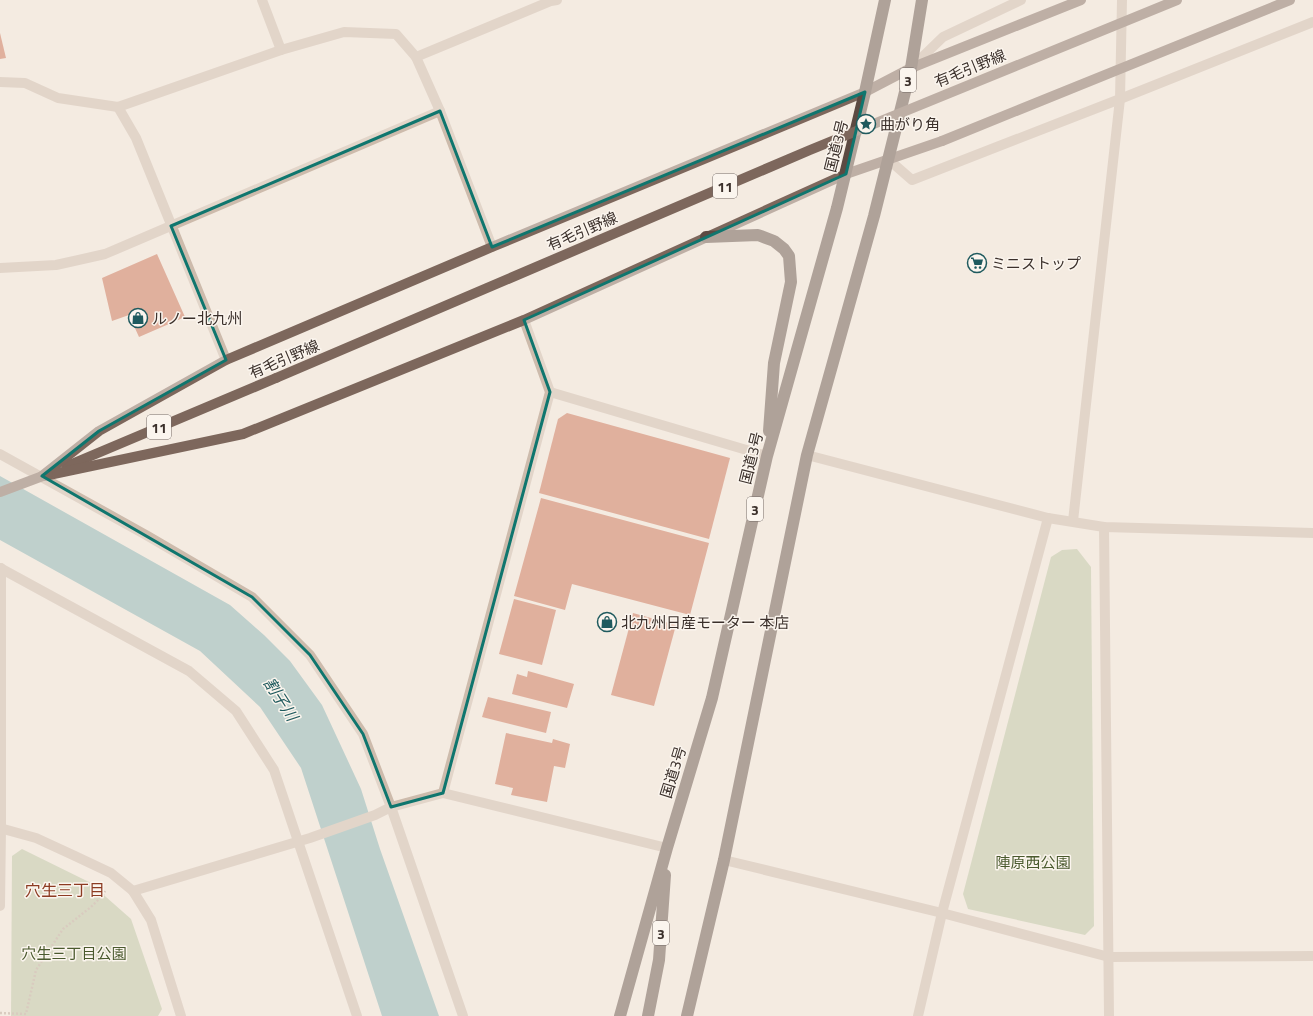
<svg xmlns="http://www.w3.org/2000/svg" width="1313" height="1016" viewBox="0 0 1313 1016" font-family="'Titillium Web','Noto Sans JP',sans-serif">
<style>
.green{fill:#b8c4a0}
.water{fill:#7fb0b2}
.building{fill:#c8694b}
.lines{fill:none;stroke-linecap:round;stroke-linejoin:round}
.path{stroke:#b9a596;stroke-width:2.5;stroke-dasharray:2 2;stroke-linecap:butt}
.minor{stroke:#cdbbac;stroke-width:10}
.major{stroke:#7d675c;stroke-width:10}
.highway{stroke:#5c4a42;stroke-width:12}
.major-bridge{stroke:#7d675c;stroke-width:10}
.marked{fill:none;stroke:#0f766e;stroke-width:3;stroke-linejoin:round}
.labels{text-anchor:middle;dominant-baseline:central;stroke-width:3;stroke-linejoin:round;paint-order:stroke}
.shield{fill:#fbf5ee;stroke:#756b66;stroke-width:1}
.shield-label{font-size:14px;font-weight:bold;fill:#3b302b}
.street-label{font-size:15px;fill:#3b302b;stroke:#fbf5ee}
.poi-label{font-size:15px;fill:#3b302b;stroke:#fbf5ee;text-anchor:start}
.park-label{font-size:15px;fill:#4a5a2e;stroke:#fbf5ee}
.water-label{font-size:16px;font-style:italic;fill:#1f5a5e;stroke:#fbf5ee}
.neighbourhood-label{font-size:16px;fill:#8c3b22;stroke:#fbf5ee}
</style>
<rect width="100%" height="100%" fill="#f4ebe1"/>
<g class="green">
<polygon points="1077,549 1091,567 1094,926 1085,935 968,909 963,894 1051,557 1062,550"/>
<polygon points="22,849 89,882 131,919 162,1009 158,1016 11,1016 12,856"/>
</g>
<polygon class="water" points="0,476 230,605 264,635 290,661 322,705 361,789 380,849 439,1016 382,1016 301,768 260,707 200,651 0,540"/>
<g class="building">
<polygon points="0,33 6,58 0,59"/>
<polygon points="157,254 185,317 139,337 129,315 112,321 102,278"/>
<polygon points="567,413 730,458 709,539 539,493 558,419"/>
<polygon points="541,498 709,543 690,615 572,584 565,610 514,596"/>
<polygon points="514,599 556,610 542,665 499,654"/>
<polygon points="633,613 676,625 654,706 611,695"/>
<polygon points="528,671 574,684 567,708 512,694 517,674 527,677"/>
<polygon points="488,697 551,712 546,733 482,717"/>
<polygon points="506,733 552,743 553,739 570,744 565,768 554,766 547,802 511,795 513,788 495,784"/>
</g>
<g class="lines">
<polyline class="path" points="0,1013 26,1014 36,970 63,929 91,907 103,895 105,891"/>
<g class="minor">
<polyline points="262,0 281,50"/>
<polyline points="416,57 551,1 557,0"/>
<polyline points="912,67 943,37 1021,0"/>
<polyline points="0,82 25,83 58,98 118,107 281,50 344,32 396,34 416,57 440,111 492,247"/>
<polyline points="118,107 136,138 226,360"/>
<polyline points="888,159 912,180 1120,99 1313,22"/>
<polyline points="0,268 56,265 105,254 440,111"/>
<polyline points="550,392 767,456"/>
<polyline points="0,454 146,535 252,597 310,655 363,734 391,807 463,1016"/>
<polyline points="807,455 1048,518 1104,527 1313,533"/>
<polyline points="1073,521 1120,99 1122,0"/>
<polyline points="1104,527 1109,1016"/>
<polyline points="0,568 189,671 236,711 274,770 357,1016"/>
<polyline points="443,793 550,392 524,320"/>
<polyline points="0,828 36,838 75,856 111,873 133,891 151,920 181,1016"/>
<polyline points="724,860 942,913 1109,957 1313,956"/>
<polyline points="133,891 310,838 375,815 391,807 443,793 667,848"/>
<polyline points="0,906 1,829 1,568"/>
<polyline points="918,1016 942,913 1048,518"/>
</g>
<g class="major">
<polyline points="67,466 276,378"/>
<polyline points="42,476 99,431 226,360 492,247 865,92 911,68 1081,0"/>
<polyline points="44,476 243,434 524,320 846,174 942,141"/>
<polyline points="0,492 48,474"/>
</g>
<g class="highway">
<polyline points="706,237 758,235 774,241 784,249 789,256 791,282 774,363 769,431"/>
<polyline points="620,1016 667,848 712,698 767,456 837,208 865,92 885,0"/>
<polyline points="648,1016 659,960 665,875"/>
<polyline points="687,1016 724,860 807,455 874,216 911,68 922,0"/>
</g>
<g class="major-bridge">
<polyline points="942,141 1290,0"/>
<polyline points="276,378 810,150 1177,0"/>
</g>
</g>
<path d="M0 0H1313V1016H0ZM865,92L846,174L524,320L550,392L443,793L391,807L363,734L310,655L252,597L42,476L99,431L226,360L171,226L440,111L492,247Z" fill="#f4ebe1" fill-opacity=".55" fill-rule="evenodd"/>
<path class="marked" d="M865,92L846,174L524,320L550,392L443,793L391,807L363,734L310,655L252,597L42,476L99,431L226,360L171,226L440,111L492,247Z"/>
<defs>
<g id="sight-ring" transform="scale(1)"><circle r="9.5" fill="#fbf5ee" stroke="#1f5a5e" stroke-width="1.5"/><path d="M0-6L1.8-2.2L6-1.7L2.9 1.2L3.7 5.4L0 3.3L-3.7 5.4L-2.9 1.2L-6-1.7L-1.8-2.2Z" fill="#1f5a5e"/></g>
<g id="supermarket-ring" transform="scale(1)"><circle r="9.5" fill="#fbf5ee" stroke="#1f5a5e" stroke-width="1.5"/><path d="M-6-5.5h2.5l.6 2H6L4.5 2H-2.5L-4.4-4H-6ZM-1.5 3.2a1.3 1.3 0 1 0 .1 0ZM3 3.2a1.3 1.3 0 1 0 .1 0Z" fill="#1f5a5e"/></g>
<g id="shop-ring" transform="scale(1)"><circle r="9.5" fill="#fbf5ee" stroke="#1f5a5e" stroke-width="1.5"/><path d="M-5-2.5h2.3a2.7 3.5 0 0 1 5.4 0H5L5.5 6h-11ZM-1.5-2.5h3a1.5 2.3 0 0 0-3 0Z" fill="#1f5a5e"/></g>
</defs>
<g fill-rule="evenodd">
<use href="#sight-ring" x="866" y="124"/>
<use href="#supermarket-ring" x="977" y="263"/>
<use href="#shop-ring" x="138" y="318"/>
<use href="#shop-ring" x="607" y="622"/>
</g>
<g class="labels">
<g class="shield">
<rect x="900" y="68" width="16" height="24" rx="3"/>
<rect x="713" y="174" width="24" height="24" rx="3"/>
<rect x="147" y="415" width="24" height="24" rx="3"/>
<rect x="747" y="497" width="16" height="24" rx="3"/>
<rect x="653" y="921" width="16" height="24" rx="3"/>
</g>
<g class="shield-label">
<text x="908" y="80">3</text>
<text x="725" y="186">11</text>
<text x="159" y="427">11</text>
<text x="755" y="509">3</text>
<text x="661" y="933">3</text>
</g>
<g class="street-label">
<text transform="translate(970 68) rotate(-22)">有毛引野線</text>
<text transform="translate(836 146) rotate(-76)">国道3号</text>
<text transform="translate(582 231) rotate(-23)">有毛引野線</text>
<text transform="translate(284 359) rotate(-23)">有毛引野線</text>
<text transform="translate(751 458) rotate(-76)">国道3号</text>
<text transform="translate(673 772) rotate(-73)">国道3号</text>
</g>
<g class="poi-label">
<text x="880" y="124">曲がり角</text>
<text x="991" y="263">ミニストップ</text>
<text x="152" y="318">ルノー北九州</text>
<text x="621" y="622">北九州日産モーター 本店</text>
</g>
<g class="park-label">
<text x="1033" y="862">陣原西公園</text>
<text x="74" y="953">穴生三丁目公園</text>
</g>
<g class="water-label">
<text transform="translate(281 699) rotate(57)">割子川</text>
</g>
<g class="neighbourhood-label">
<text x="65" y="890">穴生三丁目</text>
</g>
</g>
</svg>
